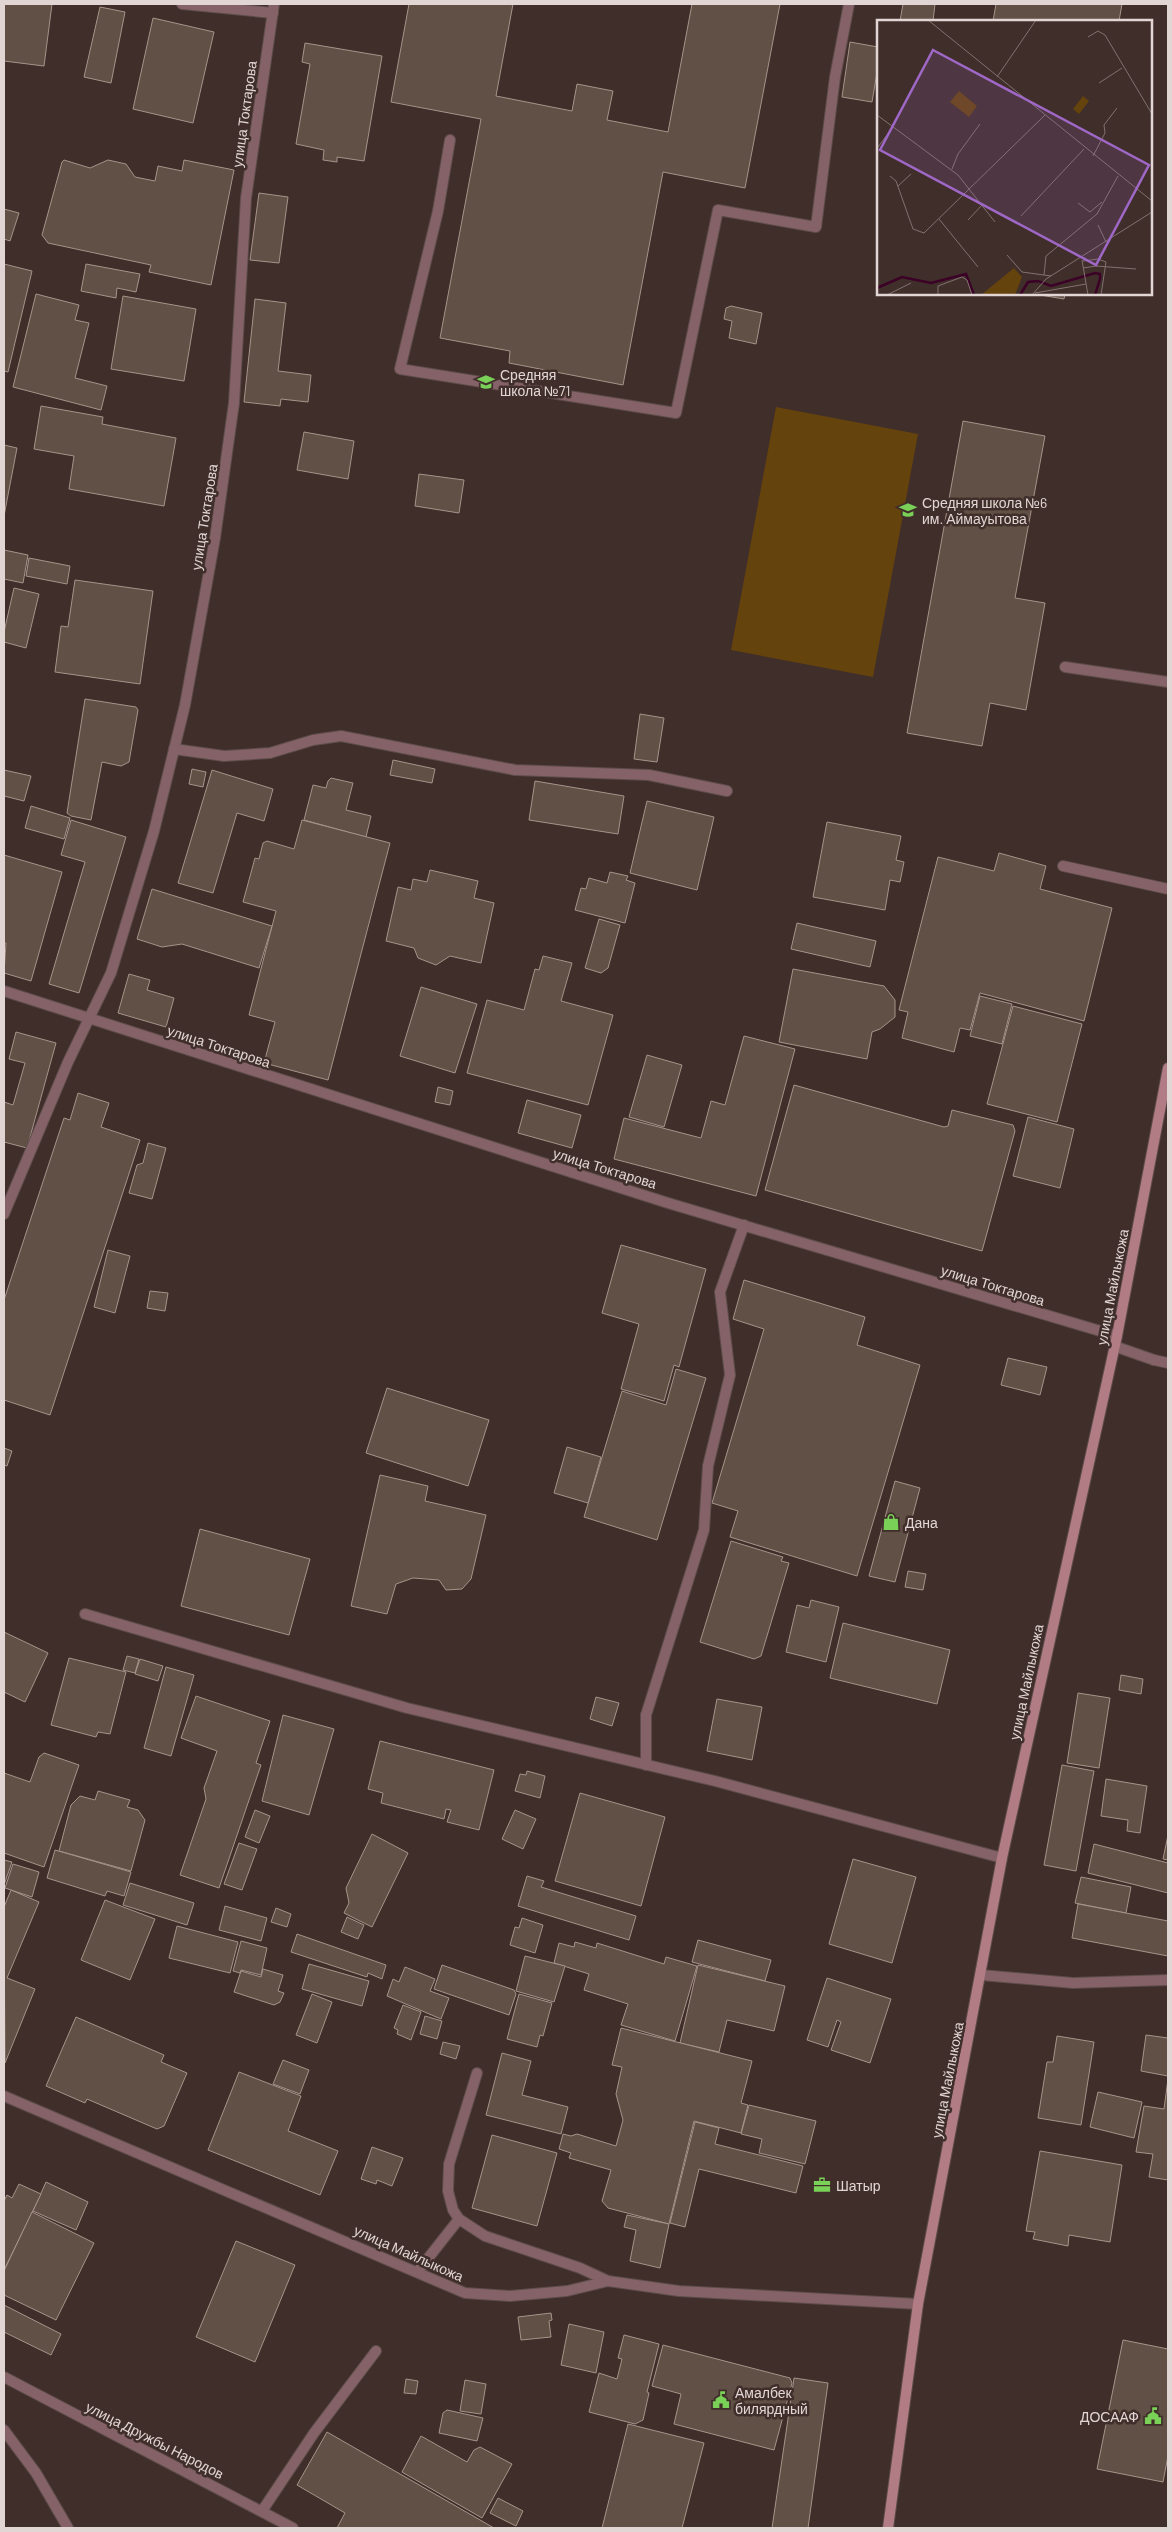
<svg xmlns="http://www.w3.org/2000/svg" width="1172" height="2532" viewBox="0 0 1172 2532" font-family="Barlow,sans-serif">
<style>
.green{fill:#65430d}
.building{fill:#605046;stroke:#a69389}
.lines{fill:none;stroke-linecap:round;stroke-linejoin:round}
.lane-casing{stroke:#5d4c49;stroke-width:12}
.street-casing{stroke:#5d4c49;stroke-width:12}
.secondary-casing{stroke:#5d4c49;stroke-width:12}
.lane{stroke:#846267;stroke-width:10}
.street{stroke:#846267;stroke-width:10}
.secondary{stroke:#b17c84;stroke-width:10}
.labels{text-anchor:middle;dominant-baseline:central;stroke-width:5;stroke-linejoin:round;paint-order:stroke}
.street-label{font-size:14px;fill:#e2d6d4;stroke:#402e2b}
.poi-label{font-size:14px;fill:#e2d6d4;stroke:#402e2b;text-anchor:start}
.inset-river{fill:none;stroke:#3b0126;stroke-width:2.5}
.inset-road{fill:none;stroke:#81716f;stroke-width:1}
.view{fill:#9f68c6;fill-opacity:0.15;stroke:#9f68c6;stroke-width:2.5}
.inset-edge{fill:none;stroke:#e2d6d4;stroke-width:2.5}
</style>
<rect width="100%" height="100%" fill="#402e2b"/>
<polygon class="green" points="776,407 918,434 873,677 731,650"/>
<g class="building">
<polygon points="4,4 52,4 44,66 4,61"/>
<polygon points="409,4 513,4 496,96 572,111 577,84 613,91 607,120 668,132 692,4 780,4 745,188 663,172 623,385 509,363 510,351 440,338 481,119 391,102"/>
<polygon points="903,4 935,4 933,21 900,21"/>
<polygon points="996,4 1122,4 1119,21 993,21"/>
<polygon points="100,7 125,12 111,83 84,77"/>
<polygon points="153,18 214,32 193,123 133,109"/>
<polygon points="850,42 878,47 878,67 872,102 842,97"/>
<polygon points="305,43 382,56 364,161 337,157 337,162 323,160 324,150 296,144 310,64 302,62"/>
<polygon points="64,160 90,168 108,160 126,164 135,177 155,181 158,166 182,171 184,160 234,170 211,285 149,272 151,265 48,243 42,235 62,162"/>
<polygon points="259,193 288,197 279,263 250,260"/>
<polygon points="4,209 19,213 10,241 4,239"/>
<polygon points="4,264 32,271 8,372 4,371"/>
<polygon points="86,264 140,274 136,292 117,288 116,298 81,291"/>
<polygon points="36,294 79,305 75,320 89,323 75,378 107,386 101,410 13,387"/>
<polygon points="1034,294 1065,294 1064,299"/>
<polygon points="123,296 196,309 184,381 111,369"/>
<polygon points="255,299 286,303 278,371 311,375 308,402 281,399 280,406 244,402"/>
<polygon points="731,306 762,313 756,344 729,338 732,321 724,319 726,308"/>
<polygon points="41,406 103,417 102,424 176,438 164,506 69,489 74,456 34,449"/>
<polygon points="963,421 1045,436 1015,598 1045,603 1026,710 990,703 982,746 907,733"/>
<polygon points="304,432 354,441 348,479 297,470"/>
<polygon points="4,445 17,448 4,516"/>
<polygon points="419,474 464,480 459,513 415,506"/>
<polygon points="4,550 28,555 23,583 4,579"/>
<polygon points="29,558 70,566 67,584 26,576"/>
<polygon points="75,580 153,591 140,684 55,672 61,626 68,627"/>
<polygon points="14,588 39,594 26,648 4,642 4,632"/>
<polygon points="85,699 136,707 138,710 129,762 121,766 102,762 91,820 71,816 67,813"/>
<polygon points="640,714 664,718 657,762 634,759"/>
<polygon points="393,760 435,769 432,783 390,775"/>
<polygon points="192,769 206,772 203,787 189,784"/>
<polygon points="4,770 31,776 24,801 4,796"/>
<polygon points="212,770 273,789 264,821 237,813 213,893 178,883"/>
<polygon points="331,778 353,783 346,810 371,816 366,837 304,820 313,785 326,788 328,781"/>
<polygon points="535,781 624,796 618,834 529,820"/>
<polygon points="647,801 714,817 697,890 630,873"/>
<polygon points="31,806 70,818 64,839 25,828"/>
<polygon points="71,820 126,837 79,993 49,984 85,862 61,855"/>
<polygon points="302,820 390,843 328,1080 264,1063 275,1022 249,1015 276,911 243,902 255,858 259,859 263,843 267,841 294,849"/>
<polygon points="827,822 901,836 896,860 904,862 900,882 890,880 885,910 813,897"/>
<polygon points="999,853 1046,866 1040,889 1112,908 1084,1021 980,993 970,1030 960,1028 954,1052 902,1038 908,1012 899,1010 938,857 994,871"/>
<polygon points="4,855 62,872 31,981 4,973 6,943 4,943"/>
<polygon points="430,870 478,881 474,898 494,903 481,963 450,956 436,965 418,958 414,948 386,941 398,887 411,890 413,879 427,882"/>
<polygon points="610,872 628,876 626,880 635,883 625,923 575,910 581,888 586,889 589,878 607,883"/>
<polygon points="152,889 272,926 259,968 182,944 162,947 137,939"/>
<polygon points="599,919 620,925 608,968 601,973 585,968"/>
<polygon points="797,923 876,941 870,967 791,949"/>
<polygon points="543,956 572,963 561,1001 613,1015 588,1105 467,1073 487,1000 524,1010 535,969 539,970"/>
<polygon points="793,969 884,986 895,1000 895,1017 880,1029 872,1032 867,1059 779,1042"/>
<polygon points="129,974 150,980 147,990 174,998 166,1027 118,1013"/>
<polygon points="421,987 477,1004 455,1073 400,1056"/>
<polygon points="980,996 1012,1004 1002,1044 970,1036"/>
<polygon points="1013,1006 1082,1024 1057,1122 987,1104"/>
<polygon points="16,1032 56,1043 27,1148 4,1142 4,1102 13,1105 25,1063 9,1059"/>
<polygon points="744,1036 795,1049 756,1196 614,1159 624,1118 701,1138 711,1101 725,1105"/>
<polygon points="647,1055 682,1065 664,1127 629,1117"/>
<polygon points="794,1085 944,1127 948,1126 952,1110 1013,1125 1015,1131 982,1251 765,1190"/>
<polygon points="438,1087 453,1091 450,1105 435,1102"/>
<polygon points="78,1093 109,1103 101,1127 140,1140 50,1415 4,1400 4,1300 64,1118 70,1120"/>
<polygon points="527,1100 581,1115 572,1148 518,1133"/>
<polygon points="1028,1117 1074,1129 1060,1188 1013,1176"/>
<polygon points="148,1143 166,1148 152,1199 129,1193 137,1165 143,1163"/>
<polygon points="621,1245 706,1269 679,1367 674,1365 664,1401 621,1389 639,1324 602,1313"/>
<polygon points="108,1250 130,1256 115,1313 94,1307"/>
<polygon points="744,1280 865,1317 857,1345 920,1365 857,1576 730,1537 738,1511 712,1503 764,1329 733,1319"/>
<polygon points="150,1291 168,1293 165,1311 147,1308"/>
<polygon points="1008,1358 1047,1367 1040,1395 1001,1385"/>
<polygon points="676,1369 706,1378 657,1540 584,1517 622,1391 666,1405"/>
<polygon points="387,1388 489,1420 468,1486 366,1453"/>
<polygon points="567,1447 601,1457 588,1503 554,1493"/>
<polygon points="4,1448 12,1451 7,1466 4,1465"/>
<polygon points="380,1475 428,1486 425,1501 486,1515 471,1579 462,1589 446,1590 439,1580 413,1578 396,1584 387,1614 351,1606"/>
<polygon points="895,1481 920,1488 895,1582 869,1576"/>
<polygon points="200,1529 310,1559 289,1635 181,1606"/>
<polygon points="731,1541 783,1557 781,1561 789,1563 761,1656 754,1659 700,1642"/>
<polygon points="908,1571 926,1574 923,1590 905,1587"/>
<polygon points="811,1600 839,1607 826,1662 786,1652 797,1605 809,1608"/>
<polygon points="843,1623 950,1650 937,1704 830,1678"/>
<polygon points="4,1632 48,1653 25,1702 4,1692"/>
<polygon points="127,1656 139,1659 135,1673 123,1670"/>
<polygon points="69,1658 126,1672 110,1734 98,1732 96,1737 51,1725"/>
<polygon points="140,1659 163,1666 158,1681 135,1674"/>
<polygon points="166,1667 194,1675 171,1756 144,1748"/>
<polygon points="1121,1675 1143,1679 1141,1694 1119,1690"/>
<polygon points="1078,1693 1110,1698 1099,1768 1067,1763"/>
<polygon points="196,1696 270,1721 256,1763 261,1765 219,1888 180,1875 206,1799 204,1788 217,1751 181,1738"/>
<polygon points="596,1697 619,1703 612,1726 590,1719"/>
<polygon points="717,1699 762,1707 752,1760 707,1751"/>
<polygon points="283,1715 334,1729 309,1815 262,1801"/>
<polygon points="380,1741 494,1770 479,1830 447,1822 451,1810 446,1809 444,1819 381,1803 383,1793 368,1789"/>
<polygon points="44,1753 79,1765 44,1867 4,1853 4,1773 30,1782 39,1757"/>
<polygon points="1062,1765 1094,1771 1076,1871 1044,1865"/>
<polygon points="527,1771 545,1776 540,1798 515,1791 520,1774 526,1775"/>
<polygon points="1106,1779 1147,1786 1140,1833 1127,1831 1128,1820 1101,1816"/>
<polygon points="98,1791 130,1800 127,1807 138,1810 145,1820 131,1871 59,1851 71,1805 80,1796 95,1800"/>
<polygon points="580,1793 665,1817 641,1906 555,1881"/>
<polygon points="255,1810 270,1816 259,1843 245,1837"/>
<polygon points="515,1810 536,1819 523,1849 502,1839"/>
<polygon points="372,1834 408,1853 372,1927 344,1913 349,1903 346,1888"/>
<polygon points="1168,1835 1168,1860 1163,1859"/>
<polygon points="239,1843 257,1849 242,1890 224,1884"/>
<polygon points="1094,1844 1168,1863 1168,1893 1088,1873"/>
<polygon points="55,1850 131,1872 124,1896 107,1891 105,1896 47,1878"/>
<polygon points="853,1859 916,1877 892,1963 829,1944"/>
<polygon points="4,1860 12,1862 4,1885"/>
<polygon points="13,1864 39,1872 32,1897 5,1888"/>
<polygon points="527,1876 544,1881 541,1887 636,1916 629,1940 518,1906"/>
<polygon points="1081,1877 1131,1887 1126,1913 1075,1903"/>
<polygon points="130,1883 194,1903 187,1925 123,1905"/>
<polygon points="11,1890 39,1902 7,1978 35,1989 5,2063 4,1907"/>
<polygon points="105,1900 155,1919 130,1980 81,1960"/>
<polygon points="1078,1904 1168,1921 1168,1956 1072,1938"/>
<polygon points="225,1906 267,1918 261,1941 219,1930"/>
<polygon points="276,1908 291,1914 287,1927 271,1922"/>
<polygon points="347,1917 364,1925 358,1939 341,1932"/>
<polygon points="522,1918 543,1925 535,1953 510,1945 515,1927 519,1928"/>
<polygon points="177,1926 238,1942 230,1973 169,1958"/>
<polygon points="297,1934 386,1965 382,1979 368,1973 367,1977 291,1952"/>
<polygon points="698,1940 771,1960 765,1981 692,1962"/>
<polygon points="241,1941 267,1948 261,1975 241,1970 240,1973 233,1971"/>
<polygon points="575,1942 596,1948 597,1943 664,1964 666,1957 697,1966 675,2041 621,2025 628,2004 584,1990 589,1974 554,1963 559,1943 574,1947"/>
<polygon points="525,1956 565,1966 554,2002 516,1991"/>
<polygon points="309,1964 369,1981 362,2006 302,1989"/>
<polygon points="442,1965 514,1990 516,1994 509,2015 434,1989"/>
<polygon points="698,1965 785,1986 774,2031 727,2020 719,2052 680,2043"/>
<polygon points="405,1967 435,1979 430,1991 449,1998 441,2019 387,1996 393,1979 399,1982"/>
<polygon points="263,1969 283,1975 278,1991 284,1993 280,2002 274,2005 234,1992 241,1971 261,1977"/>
<polygon points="827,1978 891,1999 870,2063 831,2050 841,2022 837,2020 828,2047 807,2040"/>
<polygon points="312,1994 332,2002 317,2043 296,2035"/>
<polygon points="519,1994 552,2003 543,2036 540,2035 537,2047 507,2039"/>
<polygon points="403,2005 421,2012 411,2040 397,2034 398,2030 394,2028"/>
<polygon points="425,2016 442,2021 437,2039 420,2034"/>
<polygon points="76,2017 164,2055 161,2062 187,2073 164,2126 157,2129 87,2099 85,2103 46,2086"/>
<polygon points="621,2028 752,2061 741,2103 748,2105 741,2133 694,2121 669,2224 608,2208 602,2201 611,2170 569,2158 571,2153 559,2149 563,2134 571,2136 577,2134 616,2146 623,2120 616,2094 622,2067 612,2065"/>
<polygon points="1146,2035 1168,2038 1168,2076 1141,2071"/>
<polygon points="1057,2036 1094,2042 1081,2125 1038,2118 1047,2062 1053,2062"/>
<polygon points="443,2042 460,2046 456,2059 440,2054"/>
<polygon points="502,2053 531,2061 522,2095 568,2107 561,2134 486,2115"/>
<polygon points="283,2060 309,2070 300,2094 273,2084"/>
<polygon points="239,2072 301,2096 288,2131 338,2151 320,2195 208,2150"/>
<polygon points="1168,2079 1168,2180 1149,2177 1153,2154 1136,2152 1144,2106 1164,2109"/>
<polygon points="1098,2092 1142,2102 1134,2138 1090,2127"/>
<polygon points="749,2105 816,2121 805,2164 759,2153 762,2139 741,2134"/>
<polygon points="695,2122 719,2128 715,2144 803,2166 796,2193 699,2169 685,2227 670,2223"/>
<polygon points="492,2135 557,2153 537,2226 472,2208"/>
<polygon points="372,2147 403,2158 392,2186 377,2180 376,2184 361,2179"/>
<polygon points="1040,2151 1122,2165 1110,2242 1069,2235 1068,2246 1033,2239 1035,2232 1026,2231"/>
<polygon points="46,2182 88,2202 76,2230 33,2211"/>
<polygon points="19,2184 41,2194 4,2270 4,2201 7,2195 12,2198"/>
<polygon points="32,2212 94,2243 56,2320 4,2295 4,2271"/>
<polygon points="627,2215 669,2224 660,2268 630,2261 636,2230 624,2227"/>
<polygon points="236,2241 295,2265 255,2362 196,2337"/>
<polygon points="4,2305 61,2334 51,2355 4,2332"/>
<polygon points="551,2313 552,2320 549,2321 551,2337 521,2340 518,2317"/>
<polygon points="569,2324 604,2332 596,2373 561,2365"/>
<polygon points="624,2335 659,2344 647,2392 649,2393 643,2420 635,2424 589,2412 599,2373 617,2379 622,2359 618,2358"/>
<polygon points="1123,2340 1168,2349 1168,2456 1163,2482 1097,2469"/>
<polygon points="663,2345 790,2378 792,2383 774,2450 674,2424 681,2394 652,2386"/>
<polygon points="794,2378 828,2383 808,2528 772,2528"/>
<polygon points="406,2379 418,2381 416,2394 404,2393"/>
<polygon points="465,2380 486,2384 481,2414 460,2411"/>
<polygon points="447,2410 483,2418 477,2441 439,2433 443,2413"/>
<polygon points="628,2424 704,2443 682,2528 602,2528"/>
<polygon points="327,2432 494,2528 337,2528 345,2513 297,2485"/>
<polygon points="421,2436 467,2462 474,2450 480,2447 512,2464 482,2518 402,2472"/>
<polygon points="498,2498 523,2511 516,2526 490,2513"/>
</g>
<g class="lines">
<g class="lane-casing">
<g id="lane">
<polyline points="450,140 438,211 400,369 676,413 718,210 816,227 835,77 849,4"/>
<polyline points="1065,667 1168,682"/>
<polyline points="1154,1360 1168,1363"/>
<polyline points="646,1715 704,1530 708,1466 730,1375 720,1292 730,1264"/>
</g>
</g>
<g class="street-casing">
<g id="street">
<polyline points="182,4 273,13"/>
<polyline points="174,749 224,756 270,753 313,740 341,736 515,770 649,775 727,791"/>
<polyline points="1063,866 1168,889"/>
<polyline points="4,991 668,1203 1117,1336"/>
<polyline points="4,1214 68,1062 111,973 154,831 185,705 215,538 234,403 246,198 274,4"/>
<polyline points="730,1264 744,1225"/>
<polyline points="1114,1346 1154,1360"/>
<polyline points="85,1614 407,1708 715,1781 1002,1858"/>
<polyline points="646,1715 646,1765"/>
<polyline points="981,1975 1073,1983 1168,1980"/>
<polyline points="477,2073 449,2164 448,2191 453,2210 459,2219 485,2236 580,2268 608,2281"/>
<polyline points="4,2096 465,2293 510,2296 567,2291 608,2281 679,2291 918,2304"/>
<polyline points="418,2271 459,2219"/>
<polyline points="4,2377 293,2528"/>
<polyline points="4,2430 36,2473 68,2528"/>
<polyline points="262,2511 314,2433 376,2351"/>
</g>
</g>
<g class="secondary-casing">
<polyline id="secondary" points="888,2528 918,2304 1002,1858 1117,1336 1168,1068"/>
</g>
<use href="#lane" class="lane"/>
<use href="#street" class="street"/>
<use href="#secondary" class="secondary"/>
</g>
<defs>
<g id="school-bare" transform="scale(1.35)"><path d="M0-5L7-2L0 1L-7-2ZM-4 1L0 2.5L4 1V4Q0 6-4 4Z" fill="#7ad157" stroke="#402e2b" stroke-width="2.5" paint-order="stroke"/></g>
<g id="shop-bare" transform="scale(1.35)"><path d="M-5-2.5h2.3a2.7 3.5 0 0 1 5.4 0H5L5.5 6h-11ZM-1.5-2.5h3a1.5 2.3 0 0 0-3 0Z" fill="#7ad157" stroke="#402e2b" stroke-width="2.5" paint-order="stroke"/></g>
<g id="office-bare" transform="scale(1.35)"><path d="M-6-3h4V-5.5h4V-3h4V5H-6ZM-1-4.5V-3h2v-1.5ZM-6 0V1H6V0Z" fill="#7ad157" stroke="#402e2b" stroke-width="2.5" paint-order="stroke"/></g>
<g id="civic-bare" transform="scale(1.35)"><path d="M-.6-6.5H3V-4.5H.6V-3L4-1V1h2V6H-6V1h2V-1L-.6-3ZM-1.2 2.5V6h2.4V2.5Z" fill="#7ad157" stroke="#402e2b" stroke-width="2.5" paint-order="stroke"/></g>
</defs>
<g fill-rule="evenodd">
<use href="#school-bare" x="486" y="382"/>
<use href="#school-bare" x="908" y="510"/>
<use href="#shop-bare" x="891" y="1522"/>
<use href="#office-bare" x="822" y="2185"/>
<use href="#civic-bare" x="721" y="2400"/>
<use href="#civic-bare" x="1153" y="2416"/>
</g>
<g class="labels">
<g class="street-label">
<text transform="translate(244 114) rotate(-82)">улица Токтарова</text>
<text transform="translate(204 517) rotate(-81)">улица Токтарова</text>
<text transform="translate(219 1046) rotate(18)">улица Токтарова</text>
<text transform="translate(605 1168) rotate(17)">улица Токтарова</text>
<text transform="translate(993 1285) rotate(17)">улица Токтарова</text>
<text transform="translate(1112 1287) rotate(-79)">улица Майлыкожа</text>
<text transform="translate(1026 1682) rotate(-78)">улица Майлыкожа</text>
<text transform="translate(947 2080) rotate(-79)">улица Майлыкожа</text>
<text transform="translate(409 2253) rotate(24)">улица Майлыкожа</text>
<text transform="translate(155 2440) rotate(27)">улица Дружбы Народов</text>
</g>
<g class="poi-label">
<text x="500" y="374">Средняя<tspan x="500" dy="16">школа №71</tspan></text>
<text x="922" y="502">Средняя школа №6<tspan x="922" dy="16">им. Аймауытова</tspan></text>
<text x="905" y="1522">Дана</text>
<text x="836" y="2185">Шатыр</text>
<text x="735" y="2392">Амалбек<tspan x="735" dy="16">билярдный</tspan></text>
<text x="1139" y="2416" text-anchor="end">ДОСААФ</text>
</g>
</g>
<g transform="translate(877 20)">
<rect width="275" height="275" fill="#402e2b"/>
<path d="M82,71L100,86L92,97L73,82ZM206,76L212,81L202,94L196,89ZM137,248L145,257L138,275H104Z" fill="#65430d"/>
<path class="inset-river" d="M0,268L25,257L54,263L89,254L97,275M143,275L151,262L161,261L174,266L218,253L223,254V259L218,275"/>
<path class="inset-road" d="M51,0L275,181M211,17L221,11L228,15L275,94M120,57L159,0M222,63L245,48M0,95L81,155L118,202M1,127L16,107M216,136L228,113L227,105L240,88M75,149L81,134L103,104M13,156L19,161L36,209L47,213L168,95M21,166L34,154M201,183L213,192L225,182M144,196L207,129M62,199L101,247M91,200L106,184M221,205L229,222M130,235L145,252L174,256M205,240L211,275M206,241L221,239L229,242L224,275M206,248L219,246L259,249M167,255L169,236L220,194L241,156M158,273L209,264M10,275L34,263M61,275V266L85,257L90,260L95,275M155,275L169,259L275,192"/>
<path class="view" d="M56,30L272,145L219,245L3,130Z"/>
<rect width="275" height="275" class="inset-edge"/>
</g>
<rect width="1172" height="2532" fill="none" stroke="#e2d6d4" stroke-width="10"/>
</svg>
